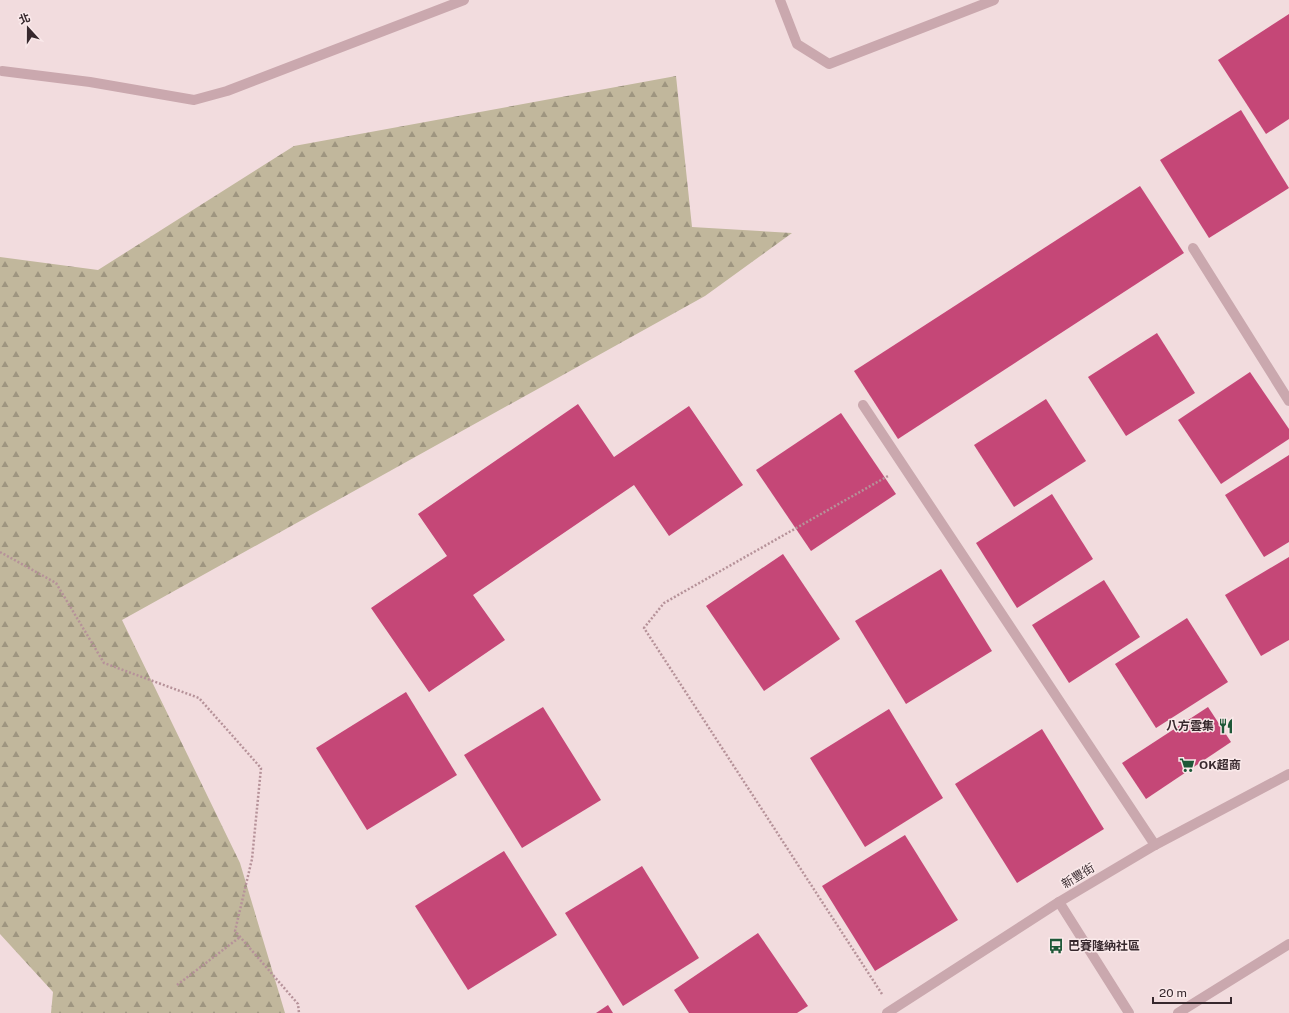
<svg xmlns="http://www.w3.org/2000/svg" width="1289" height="1013" viewBox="0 0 1289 1013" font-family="'Public Sans','Noto Sans TC',sans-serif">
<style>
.forest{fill:url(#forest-firs)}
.building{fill:#c54777}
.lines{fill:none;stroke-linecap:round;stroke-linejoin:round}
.path{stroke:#b69299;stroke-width:2.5;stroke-dasharray:2 2;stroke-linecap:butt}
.lane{stroke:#caa8ae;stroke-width:10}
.street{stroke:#caa8ae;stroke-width:10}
.labels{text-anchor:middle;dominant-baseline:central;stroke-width:3;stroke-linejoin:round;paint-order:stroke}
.poi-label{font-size:12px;font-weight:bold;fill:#37282d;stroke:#fae9ea;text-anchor:start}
.street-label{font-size:12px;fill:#37282d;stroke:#fae9ea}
</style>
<defs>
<pattern id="forest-firs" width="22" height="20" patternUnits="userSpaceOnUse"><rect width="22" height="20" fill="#c1b79c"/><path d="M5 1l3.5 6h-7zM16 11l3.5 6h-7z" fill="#9e9580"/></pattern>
</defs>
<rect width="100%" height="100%" fill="#f2dcde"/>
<polygon class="forest" points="676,76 692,227 792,233 705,296 122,620 240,863 285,1013 51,1013 53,992 0,934 0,257 98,270 294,146"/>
<g class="building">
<polygon points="1289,14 1289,119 1266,134 1218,60"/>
<polygon points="1241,110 1289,188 1209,238 1160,160"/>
<polygon points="1140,186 1184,253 898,439 854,371"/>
<polygon points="1157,333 1195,393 1126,436 1088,377"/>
<polygon points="1250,372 1289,429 1289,439 1221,484 1178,420"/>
<polygon points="1046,399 1086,461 1014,507 974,445"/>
<polygon points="578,404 614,457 689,406 743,485 669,536 634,485 473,595 505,640 429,692 371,608 447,556 418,514"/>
<polygon points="841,413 896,494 811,551 756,470"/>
<polygon points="1289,455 1289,542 1264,557 1225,495"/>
<polygon points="1052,494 1093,559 1017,608 976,543"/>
<polygon points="783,554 840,639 764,691 706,606"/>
<polygon points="1289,557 1289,640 1261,656 1225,595"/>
<polygon points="941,569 992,651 906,704 855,621"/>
<polygon points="1104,580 1140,637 1069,683 1032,625"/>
<polygon points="1187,618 1228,682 1156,728 1115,664"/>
<polygon points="406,692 457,775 367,830 316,748"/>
<polygon points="543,707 601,800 522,848 464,755"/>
<polygon points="1208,707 1231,742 1146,799 1122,763"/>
<polygon points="889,709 943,798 865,847 810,758"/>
<polygon points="1042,729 1104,829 1017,883 955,784"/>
<polygon points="905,835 958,920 875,971 822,886"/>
<polygon points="504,851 557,935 468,990 415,906"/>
<polygon points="642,866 699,958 623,1006 565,913"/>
<polygon points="758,933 808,1006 797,1013 689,1013 674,990"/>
<polygon points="608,1005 613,1013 596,1013"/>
</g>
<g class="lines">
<g class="path">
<polyline points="0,552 56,583 104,663 199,698 261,768 252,859 235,931 298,1004 299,1013"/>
<polyline points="177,985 240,937"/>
<polyline points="882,994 644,628 664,603 888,476"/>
</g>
<g class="lane">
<polyline points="780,0 797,44 829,64 994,0"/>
<polyline points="2,71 90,82 194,100 227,91 464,0"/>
<polyline points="1193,248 1289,401"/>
<polyline points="863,405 1155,845"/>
<polyline points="1059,902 1129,1013"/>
<polyline points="1178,1013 1289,944"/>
</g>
<polyline class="street" points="887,1013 1059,902 1155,845 1289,774"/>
</g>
<defs>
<g id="restaurant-bare" transform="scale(1.2)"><path d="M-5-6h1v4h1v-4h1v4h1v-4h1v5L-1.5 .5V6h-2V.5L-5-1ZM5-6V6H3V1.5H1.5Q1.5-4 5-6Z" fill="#1e5838" stroke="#fae9ea" stroke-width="2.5" paint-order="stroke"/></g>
<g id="supermarket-bare" transform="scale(1.2)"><path d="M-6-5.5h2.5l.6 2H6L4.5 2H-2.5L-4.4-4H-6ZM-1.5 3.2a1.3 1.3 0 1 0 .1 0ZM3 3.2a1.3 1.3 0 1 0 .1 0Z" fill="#1e5838" stroke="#fae9ea" stroke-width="2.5" paint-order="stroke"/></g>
<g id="bus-bare" transform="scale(1.2)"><path d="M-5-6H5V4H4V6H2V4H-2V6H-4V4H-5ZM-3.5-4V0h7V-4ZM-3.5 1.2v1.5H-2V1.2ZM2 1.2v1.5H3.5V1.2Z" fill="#1e5838" stroke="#fae9ea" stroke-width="2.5" paint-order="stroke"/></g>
</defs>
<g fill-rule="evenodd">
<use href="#restaurant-bare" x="1226" y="726"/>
<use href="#supermarket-bare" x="1187" y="765"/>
<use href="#bus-bare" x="1056" y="946"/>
</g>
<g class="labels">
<g class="poi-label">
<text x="1214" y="726" text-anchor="end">八方雲集</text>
<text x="1199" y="765">OK超商</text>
<text x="1068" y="946">巴賽隆納社區</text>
</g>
<g class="street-label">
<text transform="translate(1078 876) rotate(-31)">新豐街</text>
</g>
</g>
<g transform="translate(28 28) rotate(339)" stroke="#fae9ea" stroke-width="3" paint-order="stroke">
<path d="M0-3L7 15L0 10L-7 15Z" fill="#37282d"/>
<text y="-6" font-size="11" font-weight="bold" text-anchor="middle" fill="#37282d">北</text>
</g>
<path d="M1153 997v6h78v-6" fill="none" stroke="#37282d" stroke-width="2"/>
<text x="1159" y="997" font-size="12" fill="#37282d" stroke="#fae9ea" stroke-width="3" paint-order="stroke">20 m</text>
</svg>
